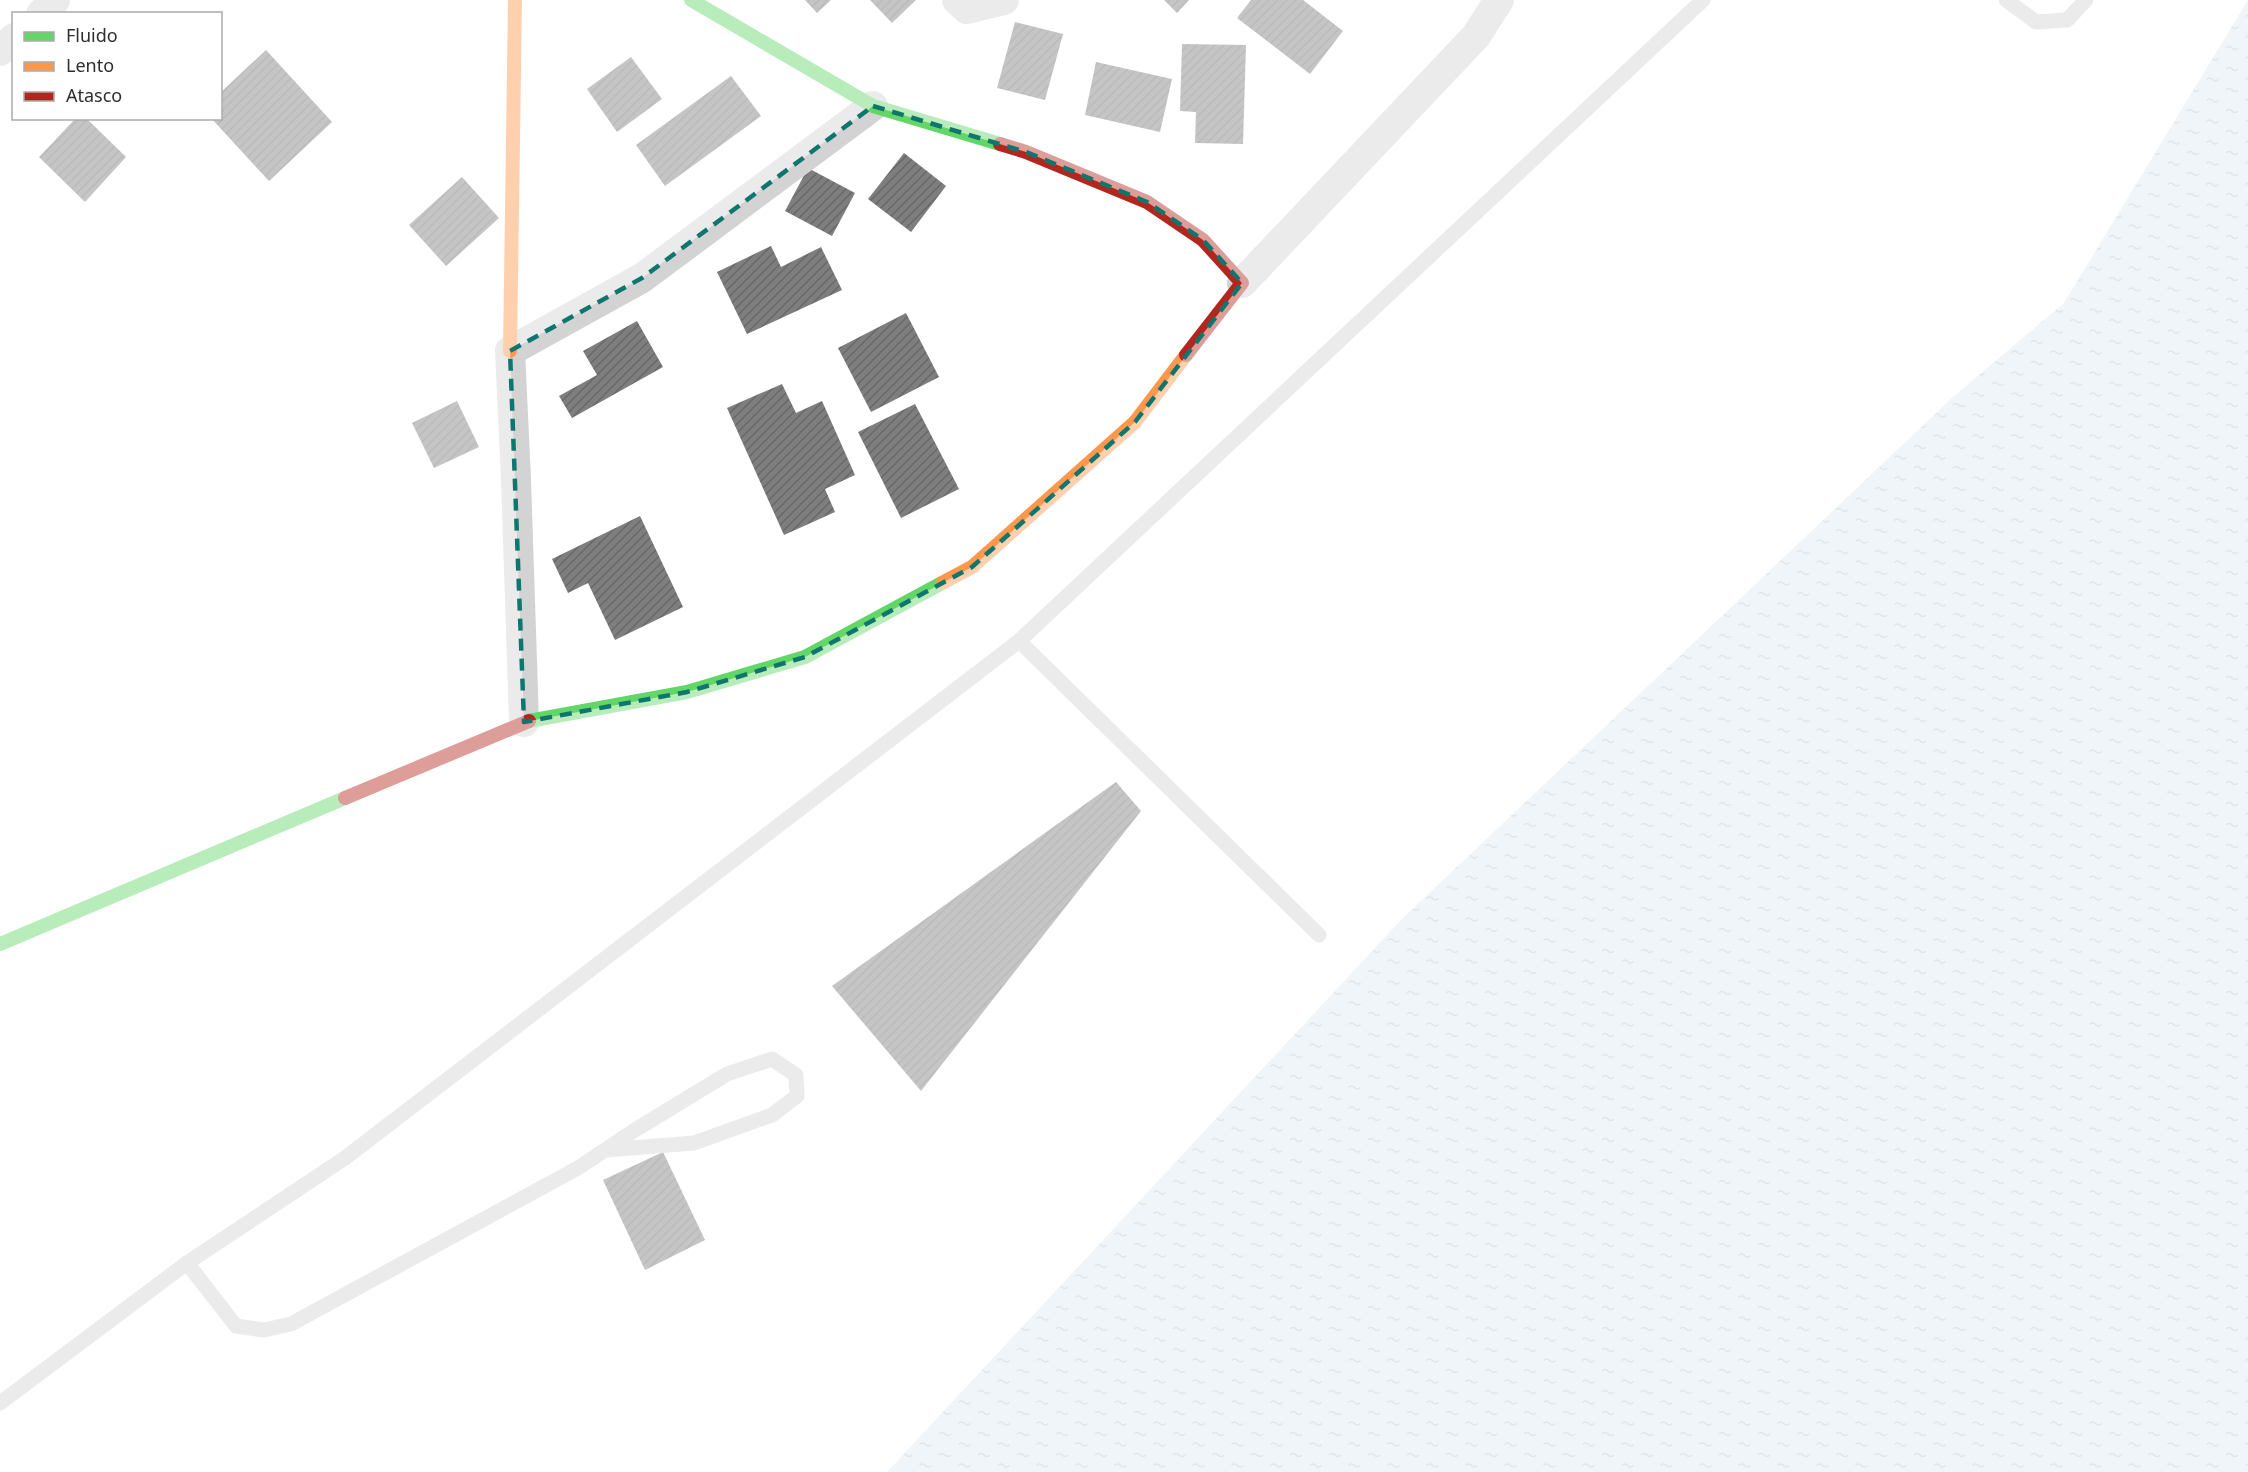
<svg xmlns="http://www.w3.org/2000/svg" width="2248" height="1472" viewBox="0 0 2248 1472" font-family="'Noto Sans',sans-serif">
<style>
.water{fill:url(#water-ripples)}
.building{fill:url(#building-hatch)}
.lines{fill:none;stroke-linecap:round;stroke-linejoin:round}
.lane{stroke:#d3d3d3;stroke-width:15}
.street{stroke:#d3d3d3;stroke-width:30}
.fast{stroke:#63d668;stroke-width:14}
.slow{stroke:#ff974d;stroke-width:14}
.jam{stroke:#b3261e;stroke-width:14}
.marked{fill:none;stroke:#0f766e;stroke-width:4.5;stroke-dasharray:12 8;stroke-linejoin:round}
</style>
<defs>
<pattern id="water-ripples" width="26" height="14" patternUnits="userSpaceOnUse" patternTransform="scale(1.5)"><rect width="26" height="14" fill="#dbe8ef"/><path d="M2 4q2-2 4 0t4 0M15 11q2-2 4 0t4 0" fill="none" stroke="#bcc7cd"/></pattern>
<pattern id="building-hatch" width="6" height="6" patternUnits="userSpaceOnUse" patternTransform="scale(1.5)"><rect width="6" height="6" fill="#7e7e7e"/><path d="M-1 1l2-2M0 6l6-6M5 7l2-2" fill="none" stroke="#686868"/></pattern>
</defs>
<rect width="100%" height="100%" fill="#fff"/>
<polygon class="water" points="2248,0 2248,1472 887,1472 1402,919 1953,397 2064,303"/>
<g class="building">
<polygon points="805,0 831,0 817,13"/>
<polygon points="870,0 916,0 892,23"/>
<polygon points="1164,0 1189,0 1177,13"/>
<polygon points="1251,0 1303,0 1343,31 1310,74 1237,18"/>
<polygon points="1015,22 1063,34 1045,100 997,88"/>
<polygon points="1182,44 1246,45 1243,144 1195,143 1196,112 1180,111"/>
<polygon points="266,50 332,122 269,181 211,118 220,118 220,93"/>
<polygon points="631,57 662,99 617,132 587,89"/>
<polygon points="1096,62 1172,79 1160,132 1085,115"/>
<polygon points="731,76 761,116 665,186 636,145"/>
<polygon points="76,118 86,118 126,157 85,202 39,157"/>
<polygon points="904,153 946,186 911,232 868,199"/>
<polygon points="808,168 855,193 832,236 785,211"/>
<polygon points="462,177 499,218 446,266 409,225"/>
<polygon points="771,246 781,267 821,247 842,290 747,334 717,272"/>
<polygon points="906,313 939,377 871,412 838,348"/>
<polygon points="637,321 663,367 572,418 559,396 597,375 583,351"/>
<polygon points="782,384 796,413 822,401 855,475 825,489 835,512 784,535 727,408"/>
<polygon points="457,401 479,447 434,468 412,423"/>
<polygon points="915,404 959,489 901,518 858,432"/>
<polygon points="640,516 683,607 615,640 588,583 568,593 552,559"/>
<polygon points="1116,782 1141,811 921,1091 832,986"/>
<polygon points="663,1152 705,1240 645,1270 603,1180"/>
</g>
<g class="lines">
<g class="lane">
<polyline points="2006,0 2036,22 2067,20 2086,0"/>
<polyline points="1019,641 1319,935"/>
<polyline points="187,1263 236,1326 264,1330 291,1324 578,1168 635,1130 727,1074 772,1059 796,1075 797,1096 772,1115 694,1143 606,1150"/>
<polyline points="0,1403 187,1263 345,1158 1019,641 1703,0"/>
</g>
<g class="street">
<polyline points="957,0 967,9 1004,0"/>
<polyline points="41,14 55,0"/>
<polyline points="0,51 14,38"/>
<polyline points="1242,283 1476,36 1499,0"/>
<polyline points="524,722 516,479 510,351 642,278 873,106"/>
</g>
<g class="fast">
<polyline points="691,0 873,106 1000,144"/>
<polyline points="529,721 687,692 805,657 942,583"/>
<polyline points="0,944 345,798"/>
</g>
<g class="slow">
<polyline points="510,351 515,0"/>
<polyline points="942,583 972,567 1135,422 1186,355"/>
</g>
<g class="jam">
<polyline points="1000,144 1026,152 1147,202 1203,240 1242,283 1186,355"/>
<polyline points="345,798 529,721"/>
</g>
</g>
<path d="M0 0H2248V1472H0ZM873,106L1026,152L1147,202L1203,240L1242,283L1135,422L972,567L805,657L687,692L524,722L510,351L642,278Z" fill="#fff" fill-opacity=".55" fill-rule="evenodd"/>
<path class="marked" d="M873,106L1026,152L1147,202L1203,240L1242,283L1135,422L972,567L805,657L687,692L524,722L510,351L642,278Z"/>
<rect x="12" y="12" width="210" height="108" fill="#ffffff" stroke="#ababab" stroke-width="1.5"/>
<rect x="24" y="32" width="30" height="9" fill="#63d668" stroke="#ababab" stroke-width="1.5"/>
<text x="66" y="42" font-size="18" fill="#2e2e2e">Fluido</text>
<rect x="24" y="62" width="30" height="9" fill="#ff974d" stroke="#ababab" stroke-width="1.5"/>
<text x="66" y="72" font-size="18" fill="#2e2e2e">Lento</text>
<rect x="24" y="92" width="30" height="9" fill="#b3261e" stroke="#ababab" stroke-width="1.5"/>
<text x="66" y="102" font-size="18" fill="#2e2e2e">Atasco</text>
</svg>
